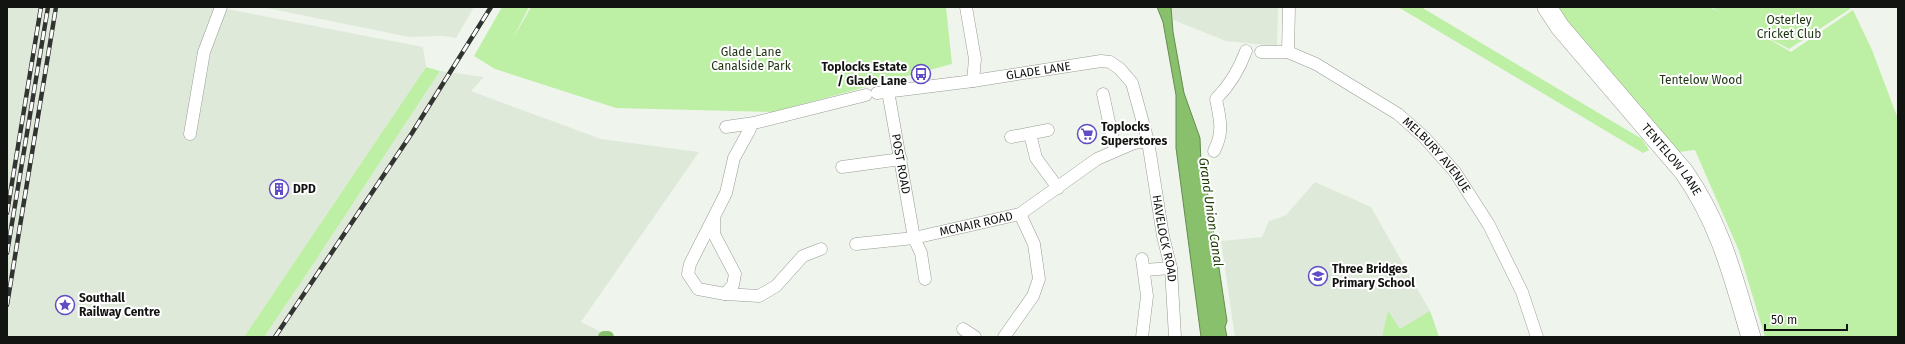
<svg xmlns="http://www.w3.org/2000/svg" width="1905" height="344" viewBox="0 0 1905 344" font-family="'Fira Sans',sans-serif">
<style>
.built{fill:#dfe9da}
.green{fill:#bdefa4}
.water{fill:#89c06b;stroke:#658c50}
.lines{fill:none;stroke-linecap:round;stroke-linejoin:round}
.canal{stroke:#89c06b;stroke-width:12}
.minor-casing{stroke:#979c94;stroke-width:13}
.primary-casing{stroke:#979c94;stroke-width:20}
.minor{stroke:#fff;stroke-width:12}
.primary{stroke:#fff;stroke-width:19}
.rail-casing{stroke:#313430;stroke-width:4.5}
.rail{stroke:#fff;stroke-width:3;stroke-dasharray:9;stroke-linecap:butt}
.labels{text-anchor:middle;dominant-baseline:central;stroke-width:4;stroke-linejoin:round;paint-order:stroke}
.park-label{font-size:12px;fill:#1e3411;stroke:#fff}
.poi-label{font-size:12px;font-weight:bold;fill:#121411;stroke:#fff;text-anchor:start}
.street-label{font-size:12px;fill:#121411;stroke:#fff}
.water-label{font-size:13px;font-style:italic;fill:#193c00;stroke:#fff}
</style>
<rect width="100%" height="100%" fill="#eff5ec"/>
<g class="built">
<polygon points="8,7 70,7 70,11 71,7 217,7 423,47 426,67 244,337 7,337"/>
<polygon points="262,7 474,7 456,38 443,36 409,37"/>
<polygon points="1171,7 1278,7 1277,46 1226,41 1171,19"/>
<polygon points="440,71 484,77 471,91 601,139 699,152 581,322 612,337 264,337 306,275"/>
<polygon points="1315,182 1371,207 1430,311 1439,337 1235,337 1221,241 1262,237 1269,221 1286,215"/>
</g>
<g class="green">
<polygon points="502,7 529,7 512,40 531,7 946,7 952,64 773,112 616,108 495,69 474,56"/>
<polygon points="1398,7 1421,7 1642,139 1649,150 1643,153"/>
<polygon points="1558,7 1708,7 1724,13 1791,52 1853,10 1872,50 1898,119 1898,337 1765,337 1739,251 1695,150 1669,153 1615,91"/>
<polygon points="1711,7 1849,7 1850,9 1789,49"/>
<polygon points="426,67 440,71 306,275 264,337 244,337"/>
<polygon points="1388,311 1400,329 1430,311 1439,337 1382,337"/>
</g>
<polygon class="water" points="1157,7 1171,7 1173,32 1184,93 1200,138 1201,165 1205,188 1208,195 1227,321 1225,327 1227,337 1201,337 1176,148 1176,95 1163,22"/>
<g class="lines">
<polyline class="canal" points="604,337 608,337"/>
<g class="minor-casing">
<g id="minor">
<polyline points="966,7 975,59 973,81"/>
<path id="s1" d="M1261,52H1288L1316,64L1398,114L1424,137L1455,172L1489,225L1522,292L1537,337"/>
<polyline points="1288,52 1289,7"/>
<path id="s2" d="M888,91L914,238L921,253L925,279"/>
<path id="s3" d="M877,93L973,81L1101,61L1110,62L1120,69L1132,83L1148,141L1163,236L1171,268L1175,337"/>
<polyline points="1103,94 1115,150"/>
<polyline points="726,127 754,123 866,95"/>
<polyline points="190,134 204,52 221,7"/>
<polyline points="1030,134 1036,158 1058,188"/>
<polyline points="1011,137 1048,130"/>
<path d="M1214,151C1224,132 1220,119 1216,99C1230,85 1239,70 1246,51"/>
<polyline points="842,167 901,159"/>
<polyline points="714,217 714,234 735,274 733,285 725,294 698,289 688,274 690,264 726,193 734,158 750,129 750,124"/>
<path id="s4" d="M856,244L914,238L1020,214L1097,159L1134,143L1148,141"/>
<polyline points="1145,270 1171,268"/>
<polyline points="725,294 759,296 776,286 803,256 821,249"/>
<polyline points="963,329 975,337"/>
<polyline points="1004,337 1033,296 1039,279 1034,244 1020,214"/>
<polyline points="1142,337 1147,296 1142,259"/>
</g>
</g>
<g class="primary-casing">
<g id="primary">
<path id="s5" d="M1547,7L1560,27L1684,172C1721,225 1733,277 1751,337"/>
</g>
</g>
<use href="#minor" class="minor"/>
<use href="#primary" class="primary"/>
<g class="rail-casing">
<g id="rail">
<polyline points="7,213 41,7"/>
<polyline points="7,253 48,7"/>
<polyline points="7,305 56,7"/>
<polyline points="275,337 412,133 491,7"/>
</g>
</g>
<use href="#rail" class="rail"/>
</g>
<defs>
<g id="bus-ring" transform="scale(1)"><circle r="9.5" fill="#fff" stroke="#604cc5" stroke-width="1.5"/><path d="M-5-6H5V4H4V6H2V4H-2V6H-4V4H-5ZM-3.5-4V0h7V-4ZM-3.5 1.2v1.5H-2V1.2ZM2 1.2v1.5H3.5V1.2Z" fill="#604cc5"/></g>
<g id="supermarket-ring" transform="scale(1)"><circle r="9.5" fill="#fff" stroke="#604cc5" stroke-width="1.5"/><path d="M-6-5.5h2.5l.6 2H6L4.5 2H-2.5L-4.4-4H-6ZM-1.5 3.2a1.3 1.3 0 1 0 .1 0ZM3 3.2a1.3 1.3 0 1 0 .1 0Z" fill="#604cc5"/></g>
<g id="building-ring" transform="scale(1)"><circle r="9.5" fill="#fff" stroke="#604cc5" stroke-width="1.5"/><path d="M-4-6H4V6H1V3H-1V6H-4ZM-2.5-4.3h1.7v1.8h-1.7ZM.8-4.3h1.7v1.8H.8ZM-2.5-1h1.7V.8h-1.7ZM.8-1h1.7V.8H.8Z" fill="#604cc5"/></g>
<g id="school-ring" transform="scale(1)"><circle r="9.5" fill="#fff" stroke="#604cc5" stroke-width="1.5"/><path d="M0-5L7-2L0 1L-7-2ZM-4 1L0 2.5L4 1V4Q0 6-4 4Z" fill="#604cc5"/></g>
<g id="sight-ring" transform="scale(1)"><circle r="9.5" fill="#fff" stroke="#604cc5" stroke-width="1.5"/><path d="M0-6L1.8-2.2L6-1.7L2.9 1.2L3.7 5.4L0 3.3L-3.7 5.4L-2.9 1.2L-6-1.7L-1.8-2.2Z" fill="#604cc5"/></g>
</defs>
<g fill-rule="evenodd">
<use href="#bus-ring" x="921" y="74"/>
<use href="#supermarket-ring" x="1087" y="134"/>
<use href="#building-ring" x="279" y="189"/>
<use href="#school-ring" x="1318" y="276"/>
<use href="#sight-ring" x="65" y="305"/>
</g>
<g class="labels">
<g class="park-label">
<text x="1789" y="20">Osterley<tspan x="1789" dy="14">Cricket Club</tspan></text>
<text x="751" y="52">Glade Lane<tspan x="751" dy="14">Canalside Park</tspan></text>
<text x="1701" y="80">Tentelow Wood</text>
</g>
<g class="poi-label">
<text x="907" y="67" text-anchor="end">Toplocks Estate<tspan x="907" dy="14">/ Glade Lane</tspan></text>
<text x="1101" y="127">Toplocks<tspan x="1101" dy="14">Superstores</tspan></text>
<text x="293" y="189">DPD</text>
<text x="1332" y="269">Three Bridges<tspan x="1332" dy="14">Primary School</tspan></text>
<text x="79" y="298">Southall<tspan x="79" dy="14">Railway Centre</tspan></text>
</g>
<g class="street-label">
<text stroke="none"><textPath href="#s3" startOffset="163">GLADE LANE</textPath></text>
<text stroke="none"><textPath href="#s1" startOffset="210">MELBURY AVENUE</textPath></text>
<text stroke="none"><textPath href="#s5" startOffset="197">TENTELOW LANE</textPath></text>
<text stroke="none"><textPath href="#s2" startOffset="74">POST ROAD</textPath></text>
<text stroke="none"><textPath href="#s4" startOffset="122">MCNAIR ROAD</textPath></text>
<text stroke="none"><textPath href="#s3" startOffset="425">HAVELOCK ROAD</textPath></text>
</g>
<g class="water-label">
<text transform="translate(1211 212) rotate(82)">Grand Union Canal</text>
</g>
</g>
<rect width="1905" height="344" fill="none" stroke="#121411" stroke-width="16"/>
<path d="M1765 324v6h82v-6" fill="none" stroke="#121411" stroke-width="2"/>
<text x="1771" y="324" font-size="12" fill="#121411" stroke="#ffffff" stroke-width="3" paint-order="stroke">50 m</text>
</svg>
